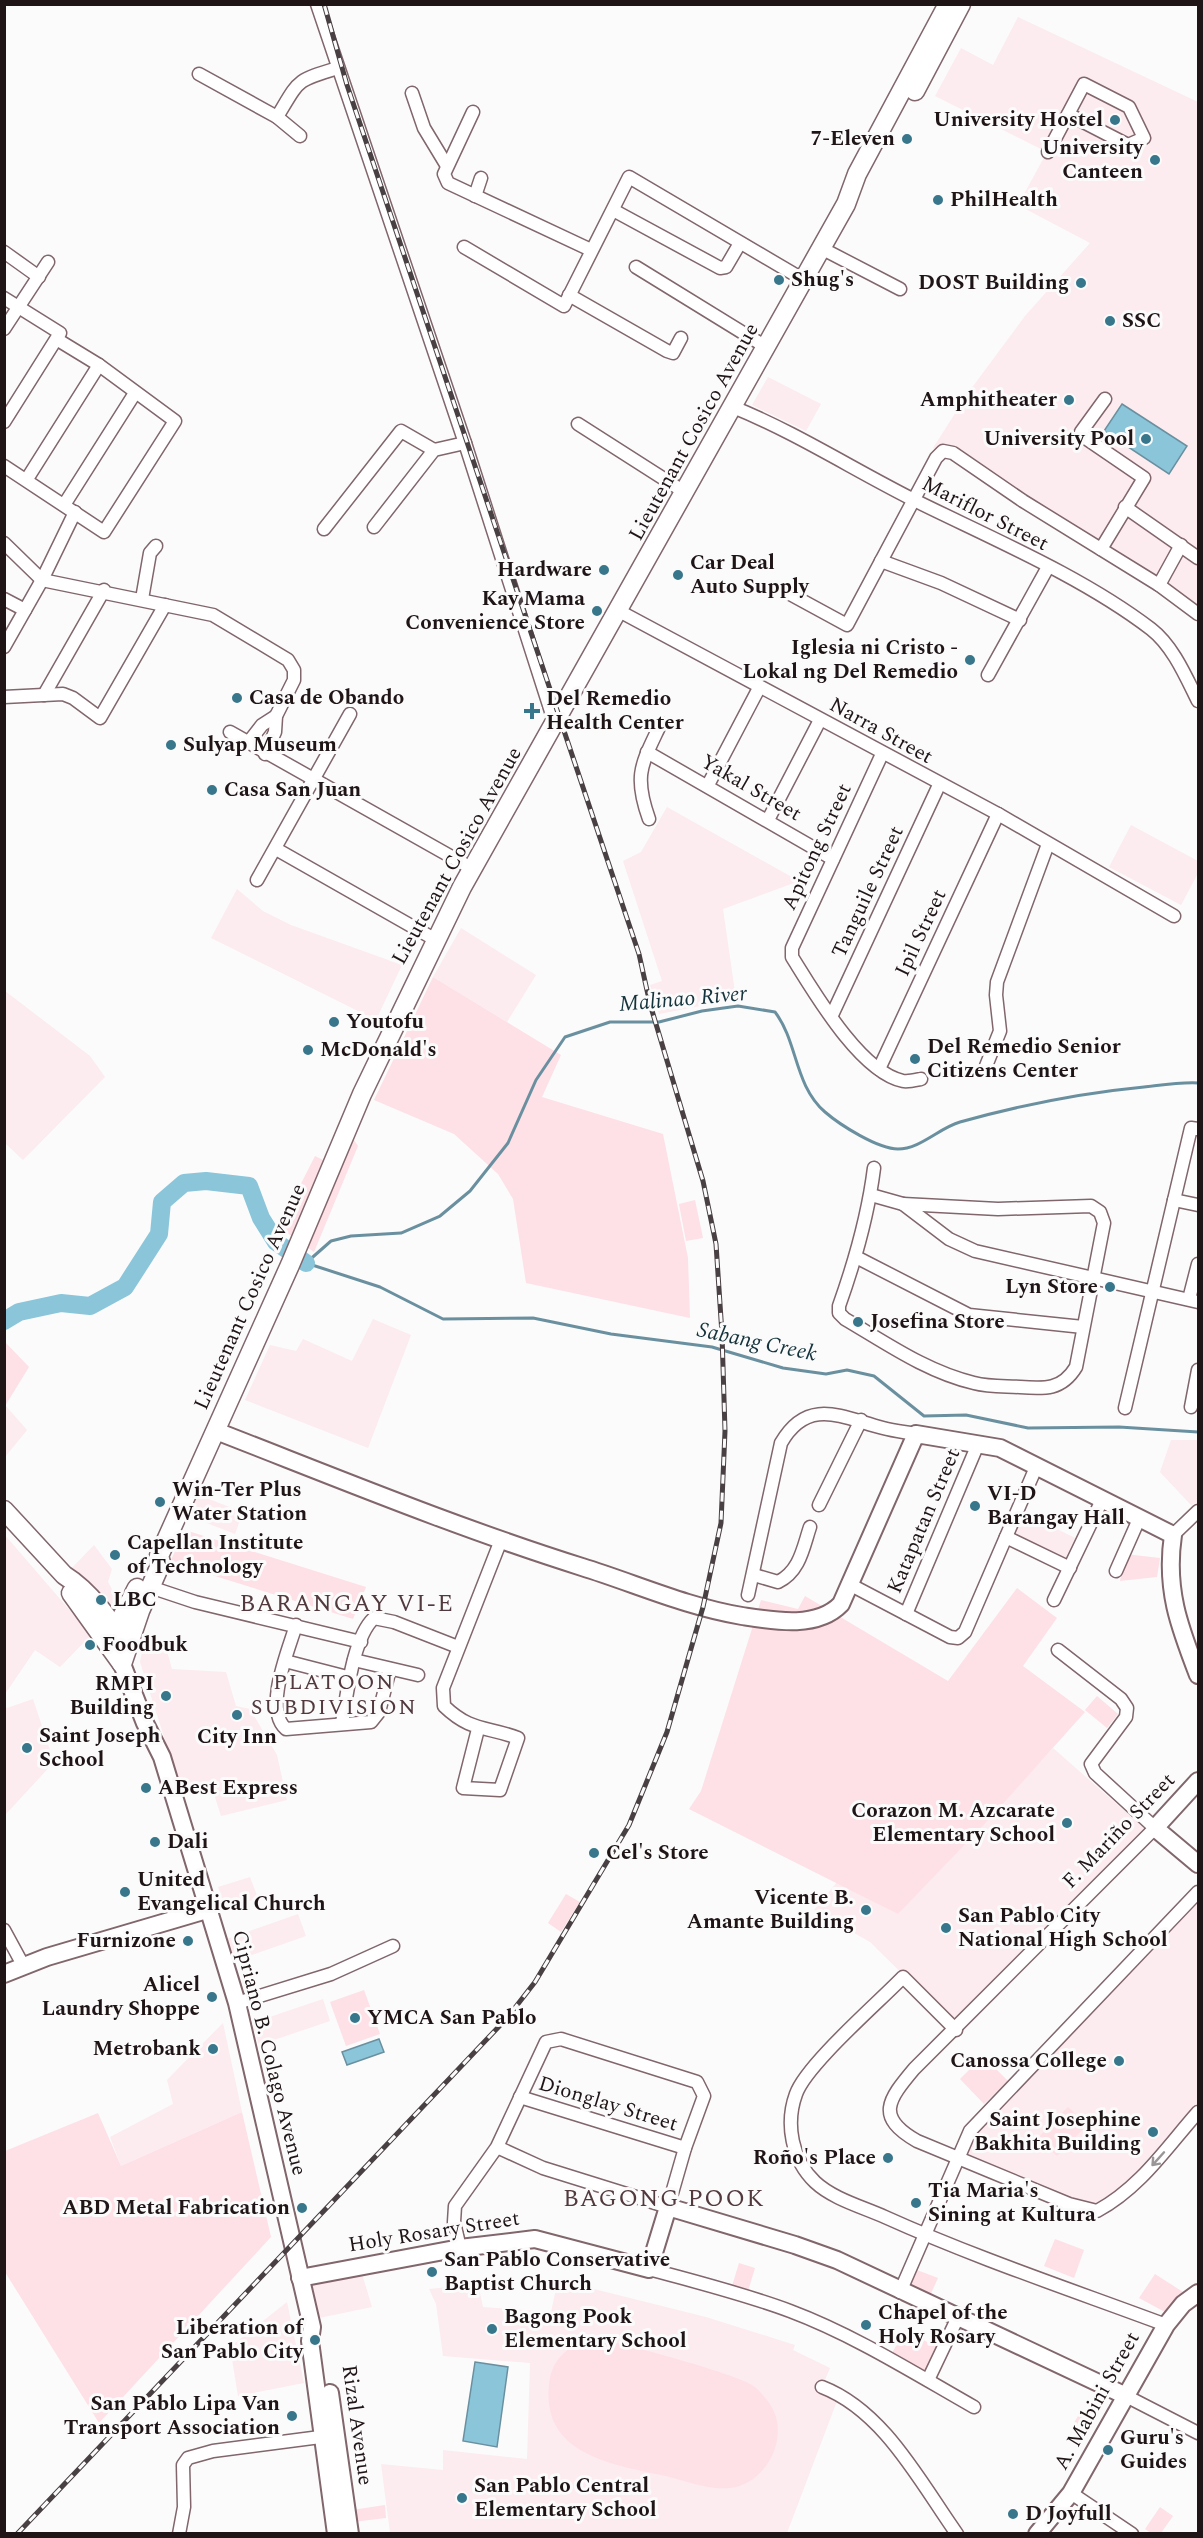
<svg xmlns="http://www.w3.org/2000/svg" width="1203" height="2538" viewBox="0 0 1203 2538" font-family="Spectral,serif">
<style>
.built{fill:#fcebef}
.green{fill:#fee0e7}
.water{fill:#8ac5da;stroke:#6a90a0;stroke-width:1.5}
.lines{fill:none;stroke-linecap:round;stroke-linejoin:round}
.stream{stroke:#6a90a0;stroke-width:3}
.river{stroke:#8ac5da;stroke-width:18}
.street-casing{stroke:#81666c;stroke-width:15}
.secondary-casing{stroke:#81666c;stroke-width:20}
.primary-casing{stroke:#81666c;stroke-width:21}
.street{stroke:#fff;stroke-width:12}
.secondary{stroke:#fff;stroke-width:16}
.primary{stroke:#fff;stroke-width:18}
.rail-casing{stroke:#484042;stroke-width:5}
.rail{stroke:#fbfbfb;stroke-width:3;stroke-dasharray:9;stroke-linecap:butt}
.oneway{stroke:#9a9697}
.poi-dot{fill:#37768b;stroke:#fbfbfb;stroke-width:2}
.labels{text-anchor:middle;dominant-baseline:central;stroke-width:6;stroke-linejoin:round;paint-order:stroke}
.poi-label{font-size:21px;font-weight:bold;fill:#1f1517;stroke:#fbfbfb;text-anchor:start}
.street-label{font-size:21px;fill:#1f1517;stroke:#fbfbfb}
.water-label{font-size:22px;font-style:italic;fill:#15333c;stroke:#fbfbfb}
.neighbourhood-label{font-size:22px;letter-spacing:1.5px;fill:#51393e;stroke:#fbfbfb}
.quarter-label{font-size:24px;letter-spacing:1.5px;fill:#51393e;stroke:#fbfbfb}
</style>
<rect width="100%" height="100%" fill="#fbfbfb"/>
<g class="built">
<polygon points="1018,17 1198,102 1198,615 933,448 968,393 1025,316 1090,243 1018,205 1047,152 935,96 961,48 993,65"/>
<polygon points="768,377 821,404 806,431 752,405"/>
<polygon points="667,807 799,881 723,909 736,999 659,1014 650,985 662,981 623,861 641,852"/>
<polygon points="1131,825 1198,861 1198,873 1181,905 1109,867"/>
<polygon points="237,889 263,911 291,925 402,965 376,1020 211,938"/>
<polygon points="461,928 536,975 507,1022 433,977"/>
<polygon points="5,991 90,1056 105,1077 23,1160 5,1143"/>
<polygon points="373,1319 411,1335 368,1448 245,1400 270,1345 296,1351 303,1339 352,1361"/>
<polygon points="5,1405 27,1430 5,1457 4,1406"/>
<polygon points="1171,1440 1198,1440 1198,1502 1191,1505 1160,1472"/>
<polygon points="198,1495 243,1512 235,1534 189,1516"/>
<polygon points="1019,1510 1075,1538 1064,1561 1008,1533"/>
<polygon points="4,1534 91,1635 60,1667 35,1650 5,1694"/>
<polygon points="94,1545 112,1569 108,1582 118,1600 107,1607 99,1604 72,1568"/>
<polygon points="145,1637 165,1644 172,1669 226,1672 236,1706 250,1709 277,1755 287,1800 221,1816 212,1788 183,1796 140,1662"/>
<polygon points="33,1699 54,1762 5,1815 5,1706 7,1708"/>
<polygon points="1053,1748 1144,1828 952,2023 870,1942 814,1910 837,1882 898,1914"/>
<polygon points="250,1877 258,1898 226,1909 218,1887"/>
<polygon points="1198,1901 1198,2103 1118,2192 1101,2205 1080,2201 960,2155 970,2131"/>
<polygon points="298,1914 306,1936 232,1962 224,1940"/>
<polygon points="323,1999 330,2021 259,2045 252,2023"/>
<polygon points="223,2023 242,2112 121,2166 110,2137 173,2104 167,2080"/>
<polygon points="362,2274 372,2307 319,2318 311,2281"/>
<polygon points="558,2280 706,2317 795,2345 793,2350 830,2368 820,2392 837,2401 787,2533 390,2533 381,2464 443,2470 443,2450 527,2459 530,2363 443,2356 436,2304 429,2289 478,2284 483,2307 551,2312"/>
<polygon points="287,2302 304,2383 238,2396 230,2347"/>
</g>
<g class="green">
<polygon points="433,977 561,1055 542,1097 663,1134 688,1258 690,1318 526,1283 513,1199 498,1174 454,1134 374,1100"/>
<polygon points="342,1122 358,1146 314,1252 279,1227 315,1156 323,1160"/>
<polygon points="695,1200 703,1238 686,1241 679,1204"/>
<polygon points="5,1342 29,1367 5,1406 4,1406"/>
<polygon points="185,1530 366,1587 353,1619 170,1562"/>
<polygon points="1125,1554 1160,1558 1157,1577 1120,1581"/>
<polygon points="1017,1588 1057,1618 1023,1666 1085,1712 990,1818 898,1914 689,1809 701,1791 761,1600 798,1609 805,1596 948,1681"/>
<polygon points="1097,1696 1118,1714 1107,1728 1085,1710"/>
<polygon points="566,1894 580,1902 561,1932 548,1923"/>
<polygon points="364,1990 380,2034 346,2046 330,2002"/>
<polygon points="983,2056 1008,2081 984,2104 960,2079"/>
<polygon points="1068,2107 1087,2125 1057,2156 1038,2138"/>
<polygon points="242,2112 271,2237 99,2423 5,2272 5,2151 98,2113 121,2166"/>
<polygon points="1055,2239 1084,2250 1074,2278 1044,2266"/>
<polygon points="739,2263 755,2268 748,2291 732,2286"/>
<polygon points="917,2270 938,2278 928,2300 907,2291"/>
<polygon points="1155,2274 1183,2292 1165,2312 1139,2298"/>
<polygon points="905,2330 938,2348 925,2371 892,2353"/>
<path d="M596,2337C621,2344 744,2375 756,2388C765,2397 775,2408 777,2422C782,2452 760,2485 729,2488C709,2490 685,2481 666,2476C612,2464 542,2455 549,2385C551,2357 572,2343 596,2337Z"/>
<polygon points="1081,2411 1097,2419 1088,2435 1072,2426"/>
<polygon points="385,2505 386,2518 353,2522 352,2510"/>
<polygon points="1160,2507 1173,2516 1161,2533 1151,2533 1145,2529"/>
</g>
<g class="water">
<polygon points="1122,404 1187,446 1169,474 1104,431"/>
<polygon points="379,2039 384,2052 347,2065 342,2052"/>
<polygon points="475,2362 508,2367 497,2447 463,2441"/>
</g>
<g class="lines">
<g class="stream">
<path d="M306,1263L331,1241L351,1236L401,1233L440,1216L470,1191L508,1143L536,1080L565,1037L610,1022H659L702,1011L738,1006L775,1012C798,1042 794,1085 825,1112C840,1125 878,1149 898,1149C920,1149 939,1128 960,1122C1021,1105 1081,1093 1144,1087C1162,1085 1181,1082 1198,1083"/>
<polyline points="306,1263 380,1287 443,1319 533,1318 611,1334 712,1347 783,1368 826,1374 847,1370 874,1376 924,1416 966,1415 1028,1428 1119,1427 1198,1432"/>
</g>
<polyline class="river" points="4,1321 19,1312 61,1303 90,1306 125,1287 159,1234 162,1202 184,1183 206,1181 249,1186 261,1218 276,1242 306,1263"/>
<g class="street-casing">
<g id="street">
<polyline points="317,4 465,443 555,724"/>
<path d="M199,74L277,117C300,79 295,81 338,68"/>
<polyline points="412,93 424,128 447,166"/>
<polyline points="473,112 444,174 448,183 591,250"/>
<polyline points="277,117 300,136"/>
<polyline points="1048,152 1084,84 1129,107 1144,138 1128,145 1068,114"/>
<polyline points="475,196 481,178"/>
<polyline points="613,210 720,268 726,267 740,243"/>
<polyline points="464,247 564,306 629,177 804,280"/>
<polyline points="821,248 900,289"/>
<polyline points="4,252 39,277"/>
<polyline points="636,267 766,347"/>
<polyline points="569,295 667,351 673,353 681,338"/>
<polyline points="4,298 60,333 4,422"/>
<polyline points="4,329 48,262"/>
<path d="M733,407C797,433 854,470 916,501C993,539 1083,577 1151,629C1173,646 1186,677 1198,701"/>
<polyline points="578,424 686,493"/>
<polyline points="4,466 104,532 175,421 99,365 58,340"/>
<polyline points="27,479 99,365"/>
<polyline points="64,505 135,393"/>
<polyline points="1125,507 1198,558"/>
<polyline points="374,527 434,450 465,443"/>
<polyline points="324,529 401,431 434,450"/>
<polyline points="4,543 42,580 213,615 288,660 294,670 294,680 276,716 275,732 265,754"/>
<polyline points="1101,549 1144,478 1081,435 1081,432 1105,399"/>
<polyline points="881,561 941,583 1020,620"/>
<polyline points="1159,585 1181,545"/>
<polyline points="790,594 847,625 936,458 943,451 953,453 1023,501 1159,585 1198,614"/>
<polyline points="4,599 25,610"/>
<polyline points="142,599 150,553 156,546"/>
<polyline points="619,611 998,814 1174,916"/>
<polyline points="4,647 42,580 75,512"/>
<polyline points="988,675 1048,567"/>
<polyline points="44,695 104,590"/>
<polyline points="4,697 63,694 73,698 100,718 165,605"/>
<polyline points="230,732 473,869"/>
<polyline points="248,743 262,725 276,716"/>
<polyline points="647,752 833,859"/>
<path d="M882,754L792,948V957C814,992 860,1072 903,1081C908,1082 916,1080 921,1079"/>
<polyline points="708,785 759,688"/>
<path d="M649,819C633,774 642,764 661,723"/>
<polyline points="768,820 820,720"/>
<polyline points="276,849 436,940"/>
<polyline points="257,880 350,714"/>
<polyline points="832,1015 939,785"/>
<polyline points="986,1066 1000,1031 996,995 997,982 1048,844"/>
<polyline points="879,1069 998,814"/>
<path d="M874,1168C868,1216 855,1261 839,1306V1313L845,1319C886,1343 927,1372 974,1383C989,1387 1005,1386 1020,1387C1045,1389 1062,1390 1076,1367L1104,1223L1100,1212L1091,1206L998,1209L903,1204"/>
<polyline points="871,1195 903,1204 949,1239 975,1251 1198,1302"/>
<polyline points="1174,1200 1198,1205"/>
<polyline points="856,1257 969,1315 1083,1327"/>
<polyline points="1189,1299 1198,1264"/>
<polyline points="1191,1407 1198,1370"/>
<polyline points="1125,1408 1191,1128 1198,1129"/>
<polyline points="819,1505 861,1420"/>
<polyline points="1173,1535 1198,1511"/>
<polyline points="1006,1537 1070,1568"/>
<polyline points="1116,1571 1139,1519"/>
<path d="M754,1575L778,1582C800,1571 803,1548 810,1527"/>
<polyline points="851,1585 950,1637 958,1638 965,1632 1037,1465"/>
<polyline points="150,1587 195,1602 361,1642"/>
<path d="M748,1595L781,1443C808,1396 843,1418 883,1428C894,1431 905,1432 916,1434"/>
<polyline points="1054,1600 1102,1500"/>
<polyline points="906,1614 978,1444"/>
<path d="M296,1625C289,1649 263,1709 286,1729L371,1722L379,1712L390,1669"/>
<path d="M1058,1650L1121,1699L1127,1708L1126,1717L1091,1764L1095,1773L1155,1828L914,2069C888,2100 875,2117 917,2141L1069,2204L1097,2211C1140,2188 1167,2147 1198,2112"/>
<polyline points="354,1660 418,1675"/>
<polyline points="285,1661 351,1678"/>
<path d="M342,1723C347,1695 353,1637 374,1618L394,1622L458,1647"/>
<path d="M478,1729L463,1788L500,1790L518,1738C486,1726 471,1732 444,1706L443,1688L501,1540"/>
<polyline points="4,1930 23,1965"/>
<polyline points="237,2003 331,1974 393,1946"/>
<path d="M956,2030L903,1977C879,2002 806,2065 796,2094C785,2124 792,2160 815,2182C833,2199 863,2207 885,2217C976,2258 1072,2290 1166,2325"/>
<polyline points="520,2097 685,2148"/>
<polyline points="460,2248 454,2222 455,2206 497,2147 546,2042 561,2039 697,2082 704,2096 685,2148 668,2207 543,2168 497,2147"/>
<path d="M649,2269C696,2282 745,2294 790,2311C854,2335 914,2373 974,2407"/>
<polyline points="900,2292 970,2131 1198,1892"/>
<polyline points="928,2380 958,2317"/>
<path d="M822,2387C884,2411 920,2482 957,2534"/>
<polyline points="1124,2395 1198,2433"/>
<polyline points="1071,2493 1132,2534"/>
<polyline points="179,2534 184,2507 183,2465 188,2458 213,2451 328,2436"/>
</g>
</g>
<g class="secondary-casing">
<g id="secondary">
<path d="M216,1431C337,1478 458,1528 582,1567C634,1583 687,1607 742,1616C774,1621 817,1629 841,1604L916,1434L1000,1448L1173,1535C1165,1589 1179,1626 1198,1675"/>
<polyline points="122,1664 145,1723 162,1757 237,2003 312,2327 310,2341 336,2534"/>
<polyline points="1198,1781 1155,1828 1198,1864"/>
<polyline points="4,1974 47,1957 210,1909"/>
<polyline points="300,2278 460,2248 535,2239 649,2269 668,2207 795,2245 837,2260 1124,2395"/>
<polyline points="330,2393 350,2534"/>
<polyline points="1037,2534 1071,2493 1166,2325 1183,2304 1198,2293"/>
</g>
</g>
<g class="primary-casing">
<g id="primary">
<polyline points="915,91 961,4"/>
<path d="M4,1510L64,1575C91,1592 110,1620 127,1647"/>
<polyline points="71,1593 122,1664"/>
<polyline points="111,1638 137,1588"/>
<polyline points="122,1664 140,1611 161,1563 159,1556 290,1265 362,1094 462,887 846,204 857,174 948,4"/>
</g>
</g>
<use href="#street" class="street"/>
<use href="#secondary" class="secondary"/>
<use href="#primary" class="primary"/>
<g class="rail-casing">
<polyline id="rail" points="17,2534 507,2018 535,1982 629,1825 667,1732 703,1607 721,1523 725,1431 722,1334 716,1244 703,1181 650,1004 639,954 347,85 324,4"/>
</g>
<use href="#rail" class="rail"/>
</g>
<defs><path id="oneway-shaft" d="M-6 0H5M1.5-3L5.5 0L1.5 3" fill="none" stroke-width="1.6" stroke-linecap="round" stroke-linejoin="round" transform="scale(1.5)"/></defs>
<use class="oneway" href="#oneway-shaft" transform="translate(1158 2159) rotate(132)"/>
<g class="poi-dot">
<circle cx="1115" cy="120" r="6"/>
<circle cx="907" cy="139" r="6"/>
<circle cx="1155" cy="160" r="6"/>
<circle cx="938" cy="200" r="6"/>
<circle cx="779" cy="280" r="6"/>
<circle cx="1081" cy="283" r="6"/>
<circle cx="1110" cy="321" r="6"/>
<circle cx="1069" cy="400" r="6"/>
<circle cx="1146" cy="439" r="6"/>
<circle cx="604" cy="570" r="6"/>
<circle cx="678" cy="575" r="6"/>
<circle cx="597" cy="611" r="6"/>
<circle cx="970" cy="660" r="6"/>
<circle cx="237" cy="698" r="6"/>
<path d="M529 702h6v6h6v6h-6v6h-6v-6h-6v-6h6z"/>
<circle cx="171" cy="745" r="6"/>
<circle cx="212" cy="790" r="6"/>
<circle cx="334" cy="1022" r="6"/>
<circle cx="308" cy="1050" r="6"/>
<circle cx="915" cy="1059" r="6"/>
<circle cx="1110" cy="1287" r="6"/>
<circle cx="858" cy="1322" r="6"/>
<circle cx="160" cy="1502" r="6"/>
<circle cx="975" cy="1506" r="6"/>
<circle cx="115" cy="1555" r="6"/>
<circle cx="101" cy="1600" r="6"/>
<circle cx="90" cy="1645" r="6"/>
<circle cx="166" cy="1696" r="6"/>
<circle cx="237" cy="1715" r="6"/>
<circle cx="27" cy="1748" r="6"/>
<circle cx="146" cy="1788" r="6"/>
<circle cx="1067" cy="1823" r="6"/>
<circle cx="155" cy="1842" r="6"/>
<circle cx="594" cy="1853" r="6"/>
<circle cx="125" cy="1892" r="6"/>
<circle cx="866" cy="1910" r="6"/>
<circle cx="946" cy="1928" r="6"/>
<circle cx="188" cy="1941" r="6"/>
<circle cx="212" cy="1997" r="6"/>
<circle cx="355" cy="2018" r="6"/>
<circle cx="213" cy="2049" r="6"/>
<circle cx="1119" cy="2061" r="6"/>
<circle cx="1153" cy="2132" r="6"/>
<circle cx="888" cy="2158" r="6"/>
<circle cx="916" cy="2203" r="6"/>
<circle cx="302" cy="2208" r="6"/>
<circle cx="432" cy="2272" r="6"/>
<circle cx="866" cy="2325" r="6"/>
<circle cx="492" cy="2329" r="6"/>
<circle cx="315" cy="2340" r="6"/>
<circle cx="292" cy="2416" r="6"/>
<circle cx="1108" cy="2450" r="6"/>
<circle cx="462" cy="2498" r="6"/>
<circle cx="1013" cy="2514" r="6"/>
</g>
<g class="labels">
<g class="poi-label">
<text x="1103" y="120" text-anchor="end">University Hostel</text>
<text x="895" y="139" text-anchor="end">7-Eleven</text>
<text x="1143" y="148" text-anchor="end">University<tspan x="1143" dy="24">Canteen</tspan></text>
<text x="950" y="200">PhilHealth</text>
<text x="791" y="280">Shug's</text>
<text x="1069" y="283" text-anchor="end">DOST Building</text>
<text x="1122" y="321">SSC</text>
<text x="1057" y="400" text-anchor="end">Amphitheater</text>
<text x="1134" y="439" text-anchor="end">University Pool</text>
<text x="690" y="563">Car Deal<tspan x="690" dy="24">Auto Supply</tspan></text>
<text x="592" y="570" text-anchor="end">Hardware</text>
<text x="585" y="599" text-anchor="end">Kay Mama<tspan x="585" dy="24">Convenience Store</tspan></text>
<text x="958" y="648" text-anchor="end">Iglesia ni Cristo -<tspan x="958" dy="24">Lokal ng Del Remedio</tspan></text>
<text x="249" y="698">Casa de Obando</text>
<text x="546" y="699">Del Remedio<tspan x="546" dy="24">Health Center</tspan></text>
<text x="183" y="745">Sulyap Museum</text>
<text x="224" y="790">Casa San Juan</text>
<text x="346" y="1022">Youtofu</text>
<text x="927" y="1047">Del Remedio Senior<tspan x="927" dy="24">Citizens Center</tspan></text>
<text x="320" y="1050">McDonald's</text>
<text x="1098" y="1287" text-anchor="end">Lyn Store</text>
<text x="870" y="1322">Josefina Store</text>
<text x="172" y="1490">Win-Ter Plus<tspan x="172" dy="24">Water Station</tspan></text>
<text x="987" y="1494">VI-D<tspan x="987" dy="24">Barangay Hall</tspan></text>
<text x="127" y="1543">Capellan Institute<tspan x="127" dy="24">of Technology</tspan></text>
<text x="113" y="1600">LBC</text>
<text x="102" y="1645">Foodbuk</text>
<text x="154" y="1684" text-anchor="end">RMPI<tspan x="154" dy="24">Building</tspan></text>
<text x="39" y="1736">Saint Joseph<tspan x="39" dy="24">School</tspan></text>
<text x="237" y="1737" text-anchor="middle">City Inn</text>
<text x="158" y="1788">ABest Express</text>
<text x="1055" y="1811" text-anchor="end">Corazon M. Azcarate<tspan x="1055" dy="24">Elementary School</tspan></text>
<text x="167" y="1842">Dali</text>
<text x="606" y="1853">Cel's Store</text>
<text x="137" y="1880">United<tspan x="137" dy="24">Evangelical Church</tspan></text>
<text x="854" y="1898" text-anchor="end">Vicente B.<tspan x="854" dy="24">Amante Building</tspan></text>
<text x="958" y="1916">San Pablo City<tspan x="958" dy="24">National High School</tspan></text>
<text x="176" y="1941" text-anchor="end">Furnizone</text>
<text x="200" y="1985" text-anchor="end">Alicel<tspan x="200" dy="24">Laundry Shoppe</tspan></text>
<text x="367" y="2018">YMCA San Pablo</text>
<text x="201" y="2049" text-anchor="end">Metrobank</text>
<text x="1107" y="2061" text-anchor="end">Canossa College</text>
<text x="1141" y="2120" text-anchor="end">Saint Josephine<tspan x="1141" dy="24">Bakhita Building</tspan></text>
<text x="876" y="2158" text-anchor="end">Roño's Place</text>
<text x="928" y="2191">Tia Maria's<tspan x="928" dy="24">Sining at Kultura</tspan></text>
<text x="290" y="2208" text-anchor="end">ABD Metal Fabrication</text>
<text x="444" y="2260">San Pablo Conservative<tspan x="444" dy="24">Baptist Church</tspan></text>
<text x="878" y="2313">Chapel of the<tspan x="878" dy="24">Holy Rosary</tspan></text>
<text x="504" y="2317">Bagong Pook<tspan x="504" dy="24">Elementary School</tspan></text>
<text x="303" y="2328" text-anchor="end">Liberation of<tspan x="303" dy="24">San Pablo City</tspan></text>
<text x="280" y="2404" text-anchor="end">San Pablo Lipa Van<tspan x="280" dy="24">Transport Association</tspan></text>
<text x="1120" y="2438">Guru's<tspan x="1120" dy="24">Guides</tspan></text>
<text x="474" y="2486">San Pablo Central<tspan x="474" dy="24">Elementary School</tspan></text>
<text x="1025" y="2514">D Joyfull</text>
</g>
<g class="street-label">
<text transform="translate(694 432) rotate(-61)">Lieutenant Cosico Avenue</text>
<text transform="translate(985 514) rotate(27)">Mariflor Street</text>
<text transform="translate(881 731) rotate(29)">Narra Street</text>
<text transform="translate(751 788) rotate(30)">Yakal Street</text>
<text transform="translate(817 847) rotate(-65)">Apitong Street</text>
<text transform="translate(457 856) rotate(-61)">Lieutenant Cosico Avenue</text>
<text transform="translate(868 892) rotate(-65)">Tanguile Street</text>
<text transform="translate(921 933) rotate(-65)">Ipil Street</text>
<text transform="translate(250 1297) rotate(-66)">Lieutenant Cosico Avenue</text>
<text transform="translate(924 1521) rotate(-67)">Katapatan Street</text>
<text transform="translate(1119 1831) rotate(-46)">F. Mariño Street</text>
<text transform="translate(269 2053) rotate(76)">Cipriano B. Colago Avenue</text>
<text transform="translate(608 2104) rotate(17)">Dionglay Street</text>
<text transform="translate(434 2232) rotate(-9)">Holy Rosary Street</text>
<text transform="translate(1097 2401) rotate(-61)">A. Mabini Street</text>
<text transform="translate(357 2425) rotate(82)">Rizal Avenue</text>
</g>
<g class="water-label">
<text transform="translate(683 999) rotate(-5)">Malinao River</text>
<text transform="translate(757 1342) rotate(12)">Sabang Creek</text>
</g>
<g class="neighbourhood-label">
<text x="334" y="1682">PLATOON<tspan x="334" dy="25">SUBDIVISION</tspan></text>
</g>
<g class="quarter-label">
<text x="347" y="1604">BARANGAY VI-E</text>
<text x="664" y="2199">BAGONG POOK</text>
</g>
</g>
<rect width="1203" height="2538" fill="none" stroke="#1f1517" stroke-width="12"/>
</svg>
